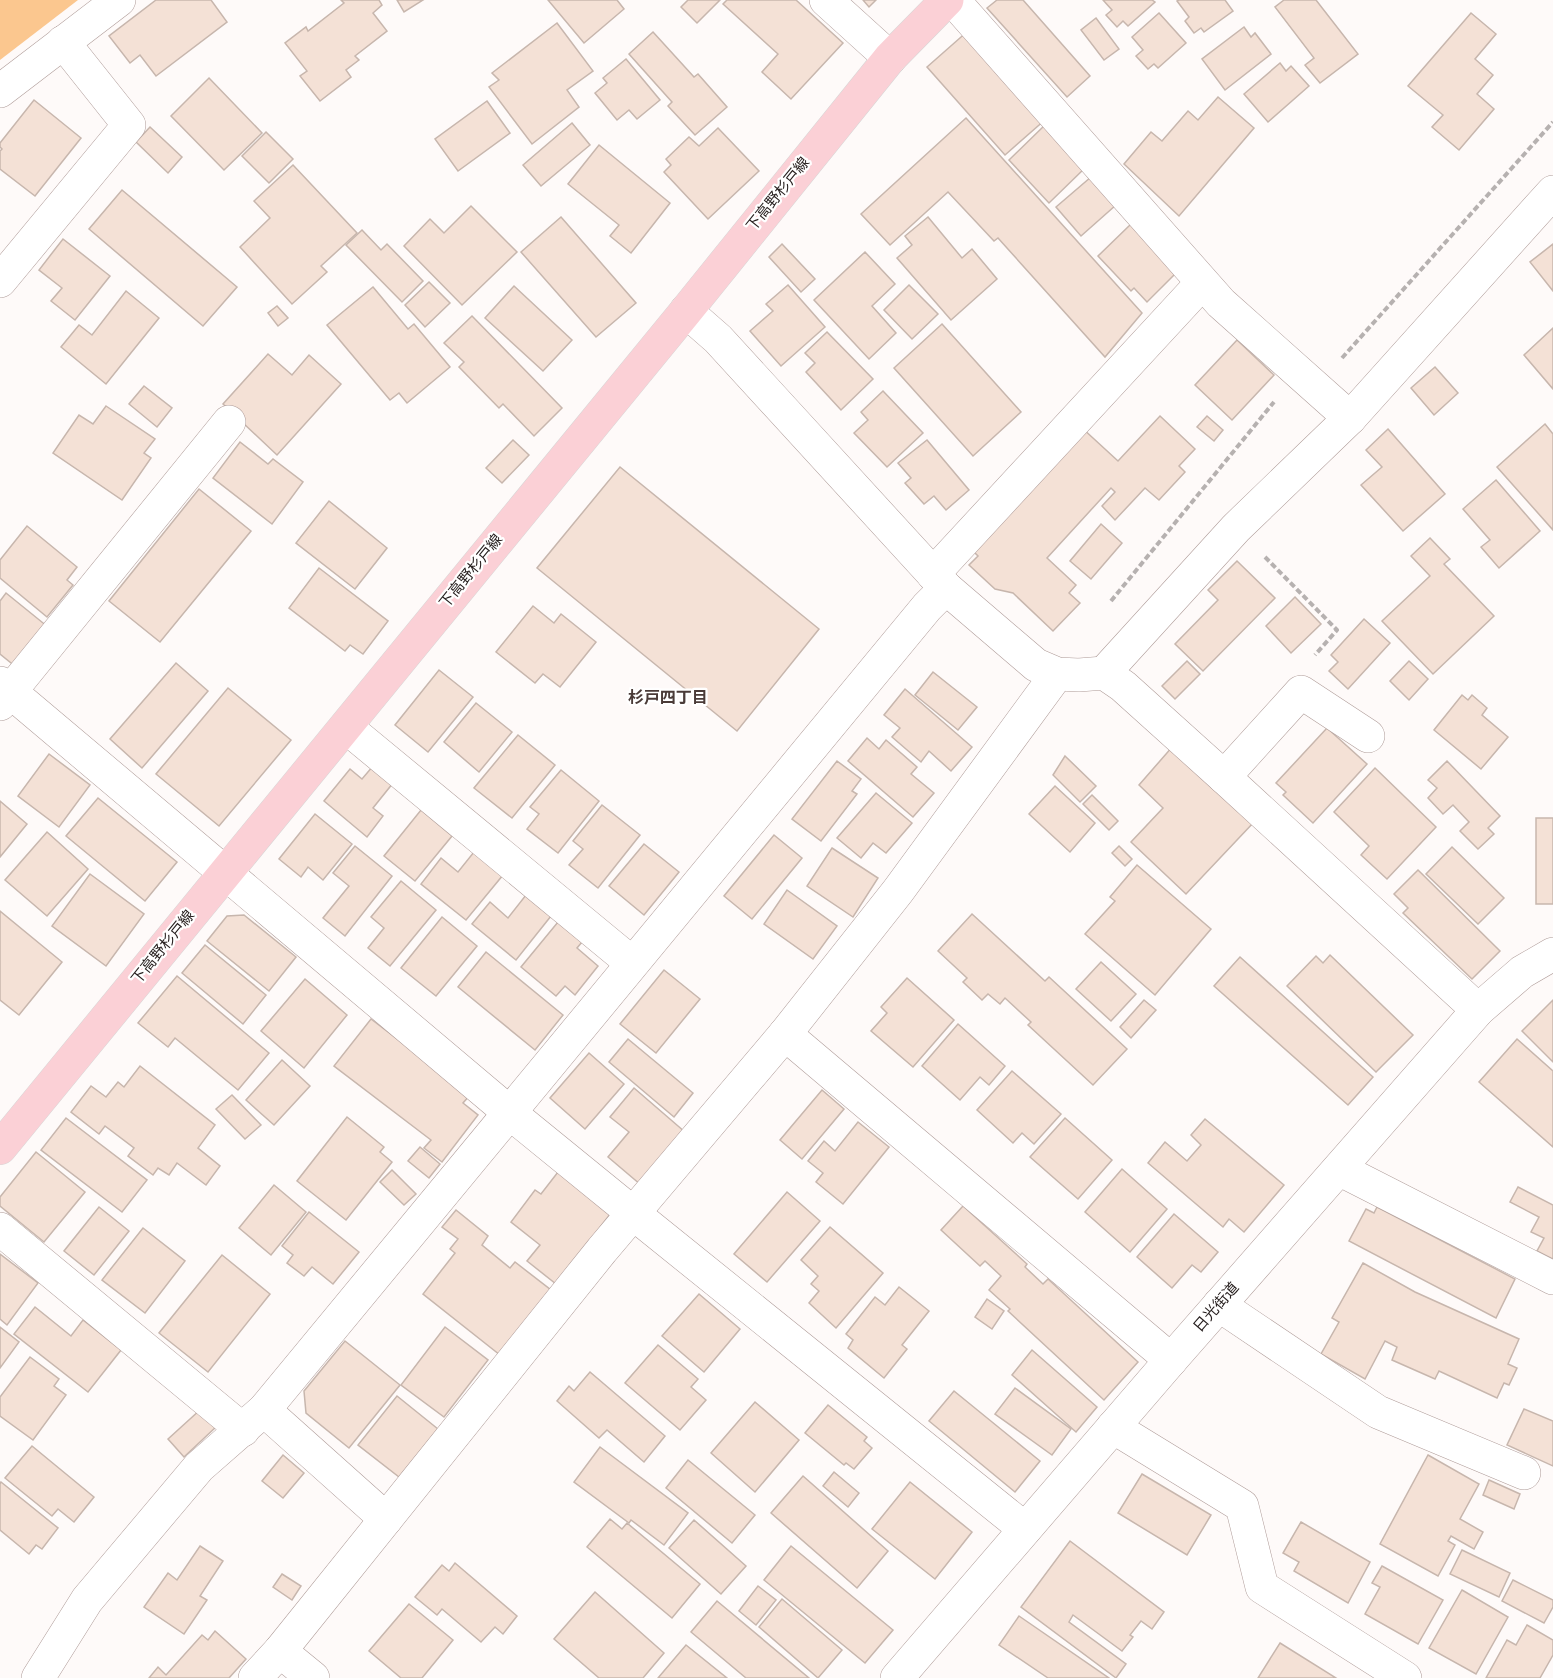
<svg xmlns="http://www.w3.org/2000/svg" width="1553" height="1678" viewBox="0 0 1553 1678" font-family="Overpass,'Noto Sans JP',sans-serif">
<style>
.green{fill:#fbc78f}
.building{fill:#f4e1d6;stroke:#c7b6ad;stroke-width:1.5}
.lines{fill:none;stroke-linecap:round;stroke-linejoin:round}
.minor-casing{stroke:#af9c99;stroke-width:34}
.major-casing{stroke:#d8d7d7;stroke-width:34}
.path{stroke:#b6b1b0;stroke-width:4;stroke-dasharray:6 3;stroke-linecap:butt}
.minor{stroke:#fff;stroke-width:33}
.major{stroke:#fbd0d6;stroke-width:33}
.labels{text-anchor:middle;dominant-baseline:central;stroke-width:4.5;stroke-linejoin:round;paint-order:stroke}
.street-label{font-size:15px;fill:#282120;stroke:#fff}
.neighbourhood-label{font-size:16px;font-weight:bold;fill:#4a3b38;stroke:#fff}
</style>
<rect width="100%" height="100%" fill="#fefaf9"/>
<polygon class="green" points="0,0 78,0 0,60"/>
<g class="building">
<polygon points="156,0 211,0 227,22 156,76 140,55 130,63 109,36"/>
<polygon points="341,0 379,0 382,5 373,13 387,31 355,56 359,60 346,70 351,77 320,101 300,76 307,71 285,43 306,27 308,31 344,3"/>
<polygon points="397,0 423,0 404,12"/>
<polygon points="548,0 617,0 624,9 584,43"/>
<polygon points="688,0 720,0 697,23 681,7"/>
<polygon points="727,0 796,0 843,43 791,99 762,72 778,54 723,4"/>
<polygon points="863,0 876,0 869,7"/>
<polygon points="997,0 1023,0 1090,76 1067,97 987,8"/>
<polygon points="1103,0 1152,0 1155,2 1128,26 1123,21 1117,27 1106,15 1112,10"/>
<polygon points="1179,0 1225,0 1233,11 1204,32 1201,28 1194,33 1185,21 1189,17 1177,1"/>
<polygon points="1284,0 1316,0 1358,54 1320,83 1305,65 1314,58 1275,7"/>
<polygon points="1159,13 1186,43 1158,68 1154,64 1148,69 1136,56 1143,50 1132,37"/>
<polygon points="1471,13 1496,34 1475,59 1493,75 1477,94 1494,109 1459,150 1432,127 1443,115 1408,86"/>
<polygon points="1096,18 1119,49 1104,60 1081,30"/>
<polygon points="557,23 593,71 567,90 579,107 532,144 489,87 499,80 492,73"/>
<polygon points="1244,27 1251,37 1255,33 1271,54 1225,90 1202,59"/>
<polygon points="969,30 1046,119 1005,155 927,67"/>
<polygon points="653,32 694,77 698,74 727,107 695,135 668,106 672,102 629,54"/>
<polygon points="626,59 660,100 637,119 629,110 617,120 595,93 607,83 603,78"/>
<polygon points="1280,63 1286,71 1291,66 1309,86 1268,122 1244,94"/>
<polygon points="209,78 262,133 224,170 171,116"/>
<polygon points="1218,97 1254,128 1179,216 1124,164 1151,132 1162,141 1188,111 1198,120"/>
<polygon points="34,100 81,138 35,196 0,169 0,151 2,149 0,147 0,143"/>
<polygon points="487,101 510,133 458,171 435,139"/>
<polygon points="966,118 1142,313 1105,357 998,238 994,241 948,192 890,245 861,214"/>
<polygon points="572,123 590,145 541,186 523,165"/>
<polygon points="1047,123 1088,165 1049,203 1009,160"/>
<polygon points="150,127 182,157 168,173 136,142"/>
<polygon points="718,128 759,171 708,219 664,172 671,165 666,159 689,137 699,146"/>
<polygon points="266,132 293,159 269,183 242,156"/>
<polygon points="599,145 670,203 631,253 610,236 619,225 568,184"/>
<polygon points="293,165 357,233 321,266 327,272 292,304 240,247 270,218 254,201"/>
<polygon points="1091,177 1116,205 1081,236 1056,207"/>
<polygon points="122,190 237,287 203,326 89,229"/>
<polygon points="471,206 517,252 462,305 404,246 430,219 444,233"/>
<polygon points="561,217 636,303 596,337 521,252"/>
<polygon points="928,217 962,258 972,249 997,279 951,320 897,258 912,245 905,236"/>
<polygon points="1131,224 1176,273 1147,302 1134,288 1131,291 1098,256"/>
<polygon points="362,230 381,250 387,244 423,281 402,302 346,245"/>
<polygon points="63,239 110,276 75,320 51,301 62,288 39,270"/>
<polygon points="782,244 815,279 801,292 769,257"/>
<polygon points="1553,244 1553,291 1530,262"/>
<polygon points="865,252 895,284 872,306 896,333 869,359 814,300"/>
<polygon points="429,282 450,303 425,327 405,305"/>
<polygon points="788,285 825,327 781,366 750,331 773,311 766,304"/>
<polygon points="909,285 938,314 912,339 884,310"/>
<polygon points="514,286 572,340 543,371 485,318"/>
<polygon points="373,287 408,329 414,324 450,367 407,403 399,393 390,400 327,325"/>
<polygon points="126,291 159,318 106,384 61,347 79,325 92,335"/>
<polygon points="277,306 288,318 278,326 268,313"/>
<polygon points="472,316 562,408 534,436 503,404 499,408 459,367 464,362 444,343"/>
<polygon points="942,324 1021,412 973,456 894,368"/>
<polygon points="1553,328 1553,389 1524,355"/>
<polygon points="827,332 873,379 841,410 806,372 815,363 805,353"/>
<polygon points="1237,340 1274,375 1232,420 1195,385"/>
<polygon points="268,354 292,375 309,355 341,384 277,455 223,404"/>
<polygon points="1435,367 1458,393 1434,415 1411,388"/>
<polygon points="144,386 172,408 157,427 129,404"/>
<polygon points="883,391 923,433 887,467 854,433 868,420 861,412"/>
<polygon points="106,406 155,439 144,453 151,458 122,500 53,453 79,415 93,424"/>
<polygon points="1160,416 1195,449 1179,466 1185,472 1159,500 1145,488 1115,520 1102,506 1115,492 1111,488 1047,558 1076,585 1069,593 1080,603 1053,631 1013,593 995,589 969,565 978,556 969,547 1081,427 1118,461"/>
<polygon points="1207,416 1223,430 1214,441 1197,427"/>
<polygon points="1545,424 1553,434 1553,530 1497,467"/>
<polygon points="1388,429 1445,494 1403,531 1361,485 1382,467 1366,450"/>
<polygon points="513,440 529,455 502,483 486,468"/>
<polygon points="927,440 969,490 946,510 934,496 924,504 905,483 911,478 898,463"/>
<polygon points="240,442 268,464 273,459 303,482 272,524 213,478"/>
<polygon points="620,467 819,629 737,731 537,568"/>
<polygon points="1496,480 1540,531 1499,568 1481,547 1490,540 1463,509"/>
<polygon points="199,489 251,531 160,642 109,601"/>
<polygon points="329,501 387,548 355,589 296,543"/>
<polygon points="1101,524 1122,543 1091,579 1070,561"/>
<polygon points="27,526 77,567 67,580 73,585 47,617 0,578 0,560"/>
<polygon points="1430,538 1450,559 1444,564 1494,616 1433,674 1382,621 1430,576 1411,556"/>
<polygon points="1237,561 1275,598 1203,671 1175,644 1218,600 1208,590"/>
<polygon points="319,568 388,621 363,654 350,645 345,651 289,608"/>
<polygon points="6,593 48,627 16,667 0,654 0,601"/>
<polygon points="1295,597 1321,624 1291,653 1266,626"/>
<polygon points="533,606 554,623 561,614 596,642 560,687 543,674 535,683 496,652"/>
<polygon points="1364,619 1390,643 1348,689 1329,671 1338,662 1331,655"/>
<polygon points="1187,661 1200,674 1175,699 1162,686"/>
<polygon points="1409,661 1428,679 1409,700 1390,681"/>
<polygon points="176,663 208,691 142,768 110,739"/>
<polygon points="439,670 473,697 428,752 395,725"/>
<polygon points="933,672 977,707 958,730 915,695"/>
<polygon points="228,688 291,740 219,826 156,774"/>
<polygon points="905,689 972,747 951,771 929,751 921,762 892,737 900,728 884,715"/>
<polygon points="1462,695 1468,700 1472,695 1487,708 1482,715 1508,737 1481,769 1434,730"/>
<polygon points="476,703 512,732 479,772 444,742"/>
<polygon points="1327,728 1367,764 1313,823 1283,795 1286,792 1276,783"/>
<polygon points="518,735 555,765 512,818 474,788"/>
<polygon points="867,738 879,749 886,740 917,767 911,774 934,793 913,817 848,761"/>
<polygon points="1173,746 1254,822 1186,894 1131,842 1163,808 1139,785"/>
<polygon points="49,754 90,785 59,827 18,796"/>
<polygon points="1065,756 1096,786 1080,802 1053,775"/>
<polygon points="837,761 861,779 852,791 857,794 821,841 792,819"/>
<polygon points="1447,761 1500,816 1488,828 1494,834 1478,849 1460,831 1469,822 1453,805 1443,814 1428,798 1437,788 1428,780"/>
<polygon points="373,766 393,783 373,808 383,816 367,837 324,801 350,769 362,779"/>
<polygon points="1375,768 1436,827 1387,879 1361,855 1369,846 1334,812"/>
<polygon points="561,770 599,801 558,853 527,829 539,814 530,807"/>
<polygon points="1055,786 1095,823 1070,852 1029,814"/>
<polygon points="876,793 912,823 886,853 873,843 861,858 837,838"/>
<polygon points="1092,795 1118,821 1109,830 1083,804"/>
<polygon points="98,798 177,862 145,901 66,836"/>
<polygon points="0,801 27,824 0,857"/>
<polygon points="602,805 640,835 598,888 569,865 583,849 573,841"/>
<polygon points="421,810 452,836 415,881 384,856"/>
<polygon points="315,814 352,844 323,880 308,867 301,877 279,859"/>
<rect x="1536" y="818" width="17" height="86"/>
<polygon points="47,832 88,869 47,916 5,880"/>
<polygon points="774,835 802,858 752,919 724,896"/>
<polygon points="644,844 679,872 644,915 609,886"/>
<polygon points="355,846 392,876 345,936 323,918 349,886 333,873"/>
<polygon points="1119,846 1132,859 1125,866 1112,853"/>
<polygon points="1452,847 1504,898 1478,924 1426,874"/>
<polygon points="832,848 878,878 853,917 807,886"/>
<polygon points="474,852 503,875 466,920 421,884 441,858 458,872"/>
<polygon points="1137,865 1211,929 1155,995 1085,934 1115,901 1110,897"/>
<polygon points="1418,870 1500,951 1472,979 1403,913 1408,908 1394,894"/>
<polygon points="90,874 144,914 106,966 52,926"/>
<polygon points="401,881 436,910 390,966 368,948 384,928 371,917"/>
<polygon points="787,890 837,926 813,959 764,924"/>
<polygon points="526,895 551,916 516,960 472,924 490,902 508,918"/>
<polygon points="0,911 62,962 19,1015 0,1000"/>
<polygon points="972,914 1045,981 1049,977 1127,1049 1093,1085 1028,1025 1031,1022 1005,998 1000,1004 988,994 982,1000 963,982 967,978 938,951"/>
<polygon points="244,915 296,957 269,991 207,941 227,916"/>
<polygon points="442,917 477,946 436,996 401,968"/>
<polygon points="558,922 582,942 577,948 598,966 575,995 565,986 556,996 521,967"/>
<polygon points="205,945 266,995 243,1024 182,973"/>
<polygon points="486,952 563,1015 535,1050 458,987"/>
<polygon points="1330,955 1413,1035 1376,1072 1287,986 1316,956 1323,963"/>
<polygon points="1240,957 1373,1077 1348,1105 1214,986"/>
<polygon points="1101,962 1136,994 1111,1021 1076,989"/>
<polygon points="664,970 700,999 656,1053 620,1024"/>
<polygon points="177,976 269,1053 238,1090 175,1038 168,1047 138,1023"/>
<polygon points="907,978 954,1020 913,1067 871,1031 887,1013 881,1007"/>
<polygon points="305,979 347,1015 304,1068 261,1031"/>
<polygon points="1144,1000 1156,1010 1131,1038 1120,1027"/>
<polygon points="1553,1000 1553,1062 1522,1031"/>
<polygon points="371,1019 470,1095 463,1103 478,1115 442,1162 424,1148 431,1140 334,1066"/>
<polygon points="958,1024 1005,1066 989,1085 980,1077 960,1100 922,1066"/>
<polygon points="628,1039 693,1093 674,1117 609,1062"/>
<polygon points="1517,1039 1553,1071 1553,1147 1479,1082"/>
<polygon points="589,1053 624,1084 585,1129 550,1098"/>
<polygon points="282,1060 310,1086 274,1125 246,1100"/>
<polygon points="140,1066 215,1125 198,1148 220,1166 206,1185 177,1163 169,1175 158,1168 153,1175 128,1156 134,1148 105,1126 99,1134 71,1112 91,1086 106,1097 118,1082 124,1087"/>
<polygon points="1012,1071 1061,1114 1034,1144 1022,1133 1013,1143 977,1110"/>
<polygon points="634,1088 685,1132 641,1185 608,1157 629,1132 610,1117"/>
<polygon points="822,1090 844,1109 802,1159 780,1140"/>
<polygon points="232,1095 261,1125 245,1139 216,1109"/>
<polygon points="347,1117 384,1147 380,1152 392,1162 346,1220 297,1181"/>
<polygon points="66,1118 147,1180 122,1212 41,1150"/>
<polygon points="1065,1118 1112,1160 1078,1199 1030,1157"/>
<polygon points="1205,1119 1284,1185 1244,1232 1229,1219 1223,1227 1148,1163 1165,1142 1187,1161 1201,1145 1191,1135"/>
<polygon points="858,1122 889,1147 843,1204 816,1182 823,1173 808,1161 824,1141 835,1151"/>
<polygon points="420,1147 440,1164 429,1178 408,1161"/>
<polygon points="36,1152 85,1192 44,1242 0,1206 0,1197"/>
<polygon points="1122,1169 1167,1209 1130,1252 1085,1212"/>
<polygon points="392,1170 416,1194 404,1205 380,1182"/>
<polygon points="558,1172 611,1213 556,1284 527,1261 540,1245 511,1222 535,1190 541,1194"/>
<polygon points="274,1185 306,1212 271,1255 239,1228"/>
<polygon points="1518,1187 1553,1205 1553,1259 1537,1251 1544,1238 1531,1232 1539,1217 1510,1202"/>
<polygon points="787,1192 820,1221 767,1282 734,1254"/>
<polygon points="963,1206 1027,1264 1025,1267 1043,1284 1048,1279 1138,1362 1104,1400 1008,1311 1010,1309 989,1290 1001,1276 985,1261 980,1266 941,1230"/>
<polygon points="99,1207 129,1231 94,1275 64,1251"/>
<polygon points="1377,1207 1515,1279 1496,1318 1349,1241 1366,1209 1374,1213"/>
<polygon points="456,1210 488,1236 482,1245 510,1268 515,1262 551,1290 500,1355 423,1294 455,1253 450,1249 458,1239 442,1227"/>
<polygon points="309,1212 359,1252 333,1284 312,1267 304,1276 287,1263 293,1255 282,1246"/>
<polygon points="1174,1214 1218,1252 1201,1272 1192,1265 1172,1288 1137,1257"/>
<polygon points="830,1227 883,1273 836,1328 809,1303 819,1291 811,1284 818,1276 801,1260"/>
<polygon points="143,1228 185,1261 145,1313 102,1280"/>
<polygon points="0,1254 38,1283 7,1325 0,1319"/>
<polygon points="222,1255 270,1294 208,1372 159,1333"/>
<polygon points="1363,1263 1415,1292 1519,1339 1508,1364 1517,1368 1509,1385 1504,1383 1497,1398 1439,1371 1435,1379 1392,1360 1397,1347 1385,1341 1365,1379 1321,1354 1339,1322 1332,1318"/>
<polygon points="899,1287 929,1311 902,1345 907,1349 884,1378 848,1348 853,1340 846,1334 875,1297 885,1305"/>
<polygon points="699,1294 740,1329 704,1372 662,1336"/>
<polygon points="987,1299 1004,1311 992,1329 975,1317"/>
<polygon points="35,1307 71,1336 83,1320 121,1350 88,1392 14,1334"/>
<polygon points="0,1327 19,1342 0,1368"/>
<polygon points="445,1327 488,1360 444,1417 401,1385"/>
<polygon points="345,1341 400,1385 349,1448 306,1413 304,1391"/>
<polygon points="658,1345 698,1379 691,1387 706,1400 680,1430 625,1383"/>
<polygon points="1032,1350 1097,1407 1076,1432 1012,1375"/>
<polygon points="30,1357 59,1379 54,1386 66,1395 33,1440 0,1416 0,1397"/>
<polygon points="590,1372 665,1436 644,1462 607,1430 599,1438 557,1401 569,1386 574,1391"/>
<polygon points="1015,1388 1071,1429 1052,1455 995,1414"/>
<polygon points="954,1391 1040,1461 1015,1492 929,1421"/>
<polygon points="397,1396 438,1429 399,1477 358,1445"/>
<polygon points="755,1402 799,1440 755,1492 711,1453"/>
<polygon points="828,1405 867,1437 864,1441 872,1448 854,1469 846,1463 844,1465 805,1433"/>
<polygon points="201,1409 217,1426 184,1457 168,1439"/>
<polygon points="1524,1409 1553,1421 1553,1466 1507,1445"/>
<polygon points="32,1446 94,1497 74,1522 58,1509 52,1516 5,1478"/>
<polygon points="600,1447 688,1513 664,1545 631,1520 629,1523 574,1482"/>
<polygon points="283,1455 304,1473 283,1498 262,1481"/>
<polygon points="1428,1455 1479,1484 1460,1519 1483,1532 1474,1549 1451,1536 1448,1541 1455,1545 1438,1576 1380,1544"/>
<polygon points="688,1460 755,1515 732,1543 666,1488"/>
<polygon points="834,1472 859,1493 848,1507 823,1486"/>
<polygon points="1142,1474 1211,1515 1187,1555 1118,1513"/>
<polygon points="803,1476 888,1551 857,1588 771,1513"/>
<polygon points="1489,1480 1520,1494 1514,1509 1483,1495"/>
<polygon points="1,1482 58,1528 42,1549 36,1545 29,1554 0,1530 0,1484"/>
<polygon points="910,1482 972,1532 935,1579 872,1529"/>
<polygon points="610,1519 622,1529 627,1523 700,1584 672,1618 587,1547"/>
<polygon points="694,1520 746,1566 721,1594 669,1548"/>
<polygon points="1301,1522 1370,1562 1348,1603 1294,1571 1299,1562 1283,1553"/>
<polygon points="1070,1541 1164,1612 1152,1629 1141,1621 1130,1635 1133,1637 1122,1651 1073,1615 1069,1622 1126,1664 1116,1678 1021,1607"/>
<polygon points="200,1546 223,1561 200,1596 207,1600 184,1634 144,1607 168,1573 177,1580"/>
<polygon points="791,1546 893,1630 865,1663 764,1580"/>
<polygon points="1462,1550 1510,1573 1499,1597 1450,1574"/>
<polygon points="455,1563 517,1616 503,1634 495,1627 481,1642 442,1609 437,1615 415,1597 442,1565 449,1571"/>
<polygon points="1382,1566 1443,1600 1418,1644 1365,1614 1380,1587 1372,1583"/>
<polygon points="282,1574 301,1586 292,1600 273,1587"/>
<polygon points="1513,1580 1553,1600 1553,1607 1544,1623 1502,1601"/>
<polygon points="758,1586 776,1600 756,1625 739,1611"/>
<polygon points="1462,1590 1508,1617 1476,1674 1429,1648"/>
<polygon points="595,1592 664,1653 643,1678 599,1678 554,1639"/>
<polygon points="782,1599 842,1650 818,1678 759,1627"/>
<polygon points="717,1601 809,1678 746,1678 691,1632"/>
<polygon points="409,1604 453,1640 422,1678 401,1678 369,1651"/>
<polygon points="1019,1616 1109,1678 1048,1678 999,1645"/>
<polygon points="1527,1625 1553,1640 1553,1655 1540,1678 1486,1678 1507,1640 1516,1645"/>
<polygon points="215,1631 246,1659 229,1678 149,1678 158,1667 166,1675 202,1635 208,1640"/>
<polygon points="1280,1643 1336,1678 1258,1678"/>
<polygon points="686,1645 727,1678 658,1678"/>
</g>
<g class="lines">
<g class="minor-casing">
<g id="minor">
<polyline points="826,0 890,58"/>
<polyline points="953,0 1221,303 1350,418"/>
<polyline points="0,91 119,0"/>
<polyline points="0,281 129,125 63,42"/>
<polyline points="686,311 718,339 946,588 1036,665 1057,674 1079,675 1104,673 1123,686 1224,777 1478,1010"/>
<polyline points="933,574 1202,283"/>
<polyline points="1104,673 1236,528 1350,418 1553,192"/>
<polyline points="0,683 510,1113 634,1214 1025,1529"/>
<polyline points="0,704 229,422"/>
<polyline points="346,727 632,963"/>
<polyline points="1224,777 1301,692 1368,736"/>
<polyline points="785,1034 1171,1360"/>
<polyline points="1339,1169 1553,1278"/>
<polyline points="0,1229 243,1430"/>
<polyline points="1219,1305 1378,1412 1524,1473"/>
<polyline points="264,1410 386,1519"/>
<polyline points="1113,1427 1242,1506 1262,1587 1405,1678"/>
<polyline points="280,1651 313,1678"/>
<polyline points="38,1678 87,1600 199,1467 264,1410 927,607 946,588"/>
<polyline points="255,1678 280,1651 602,1250 785,1034 898,891 1057,674"/>
<polyline points="897,1678 1171,1360 1478,1010 1522,972 1553,954"/>
</g>
</g>
<g class="major-casing">
<polyline id="major" points="0,1148 686,311 890,58 947,0"/>
</g>
<g class="path">
<polyline points="1342,358 1553,122"/>
<polyline points="1265,557 1337,630 1315,655"/>
<polyline points="1111,601 1274,402"/>
</g>
<use href="#minor" class="minor"/>
<use href="#major" class="major"/>
</g>
<g class="labels">
<g class="street-label">
<text transform="translate(779 195) rotate(-51)">下高野杉戸線</text>
<text transform="translate(472 572) rotate(-51)">下高野杉戸線</text>
<text transform="translate(164 948) rotate(-51)">下高野杉戸線</text>
<text transform="translate(1217 1308) rotate(-49)">日光街道</text>
</g>
<g class="neighbourhood-label">
<text x="668" y="699">杉戸四丁目</text>
</g>
</g>
</svg>
